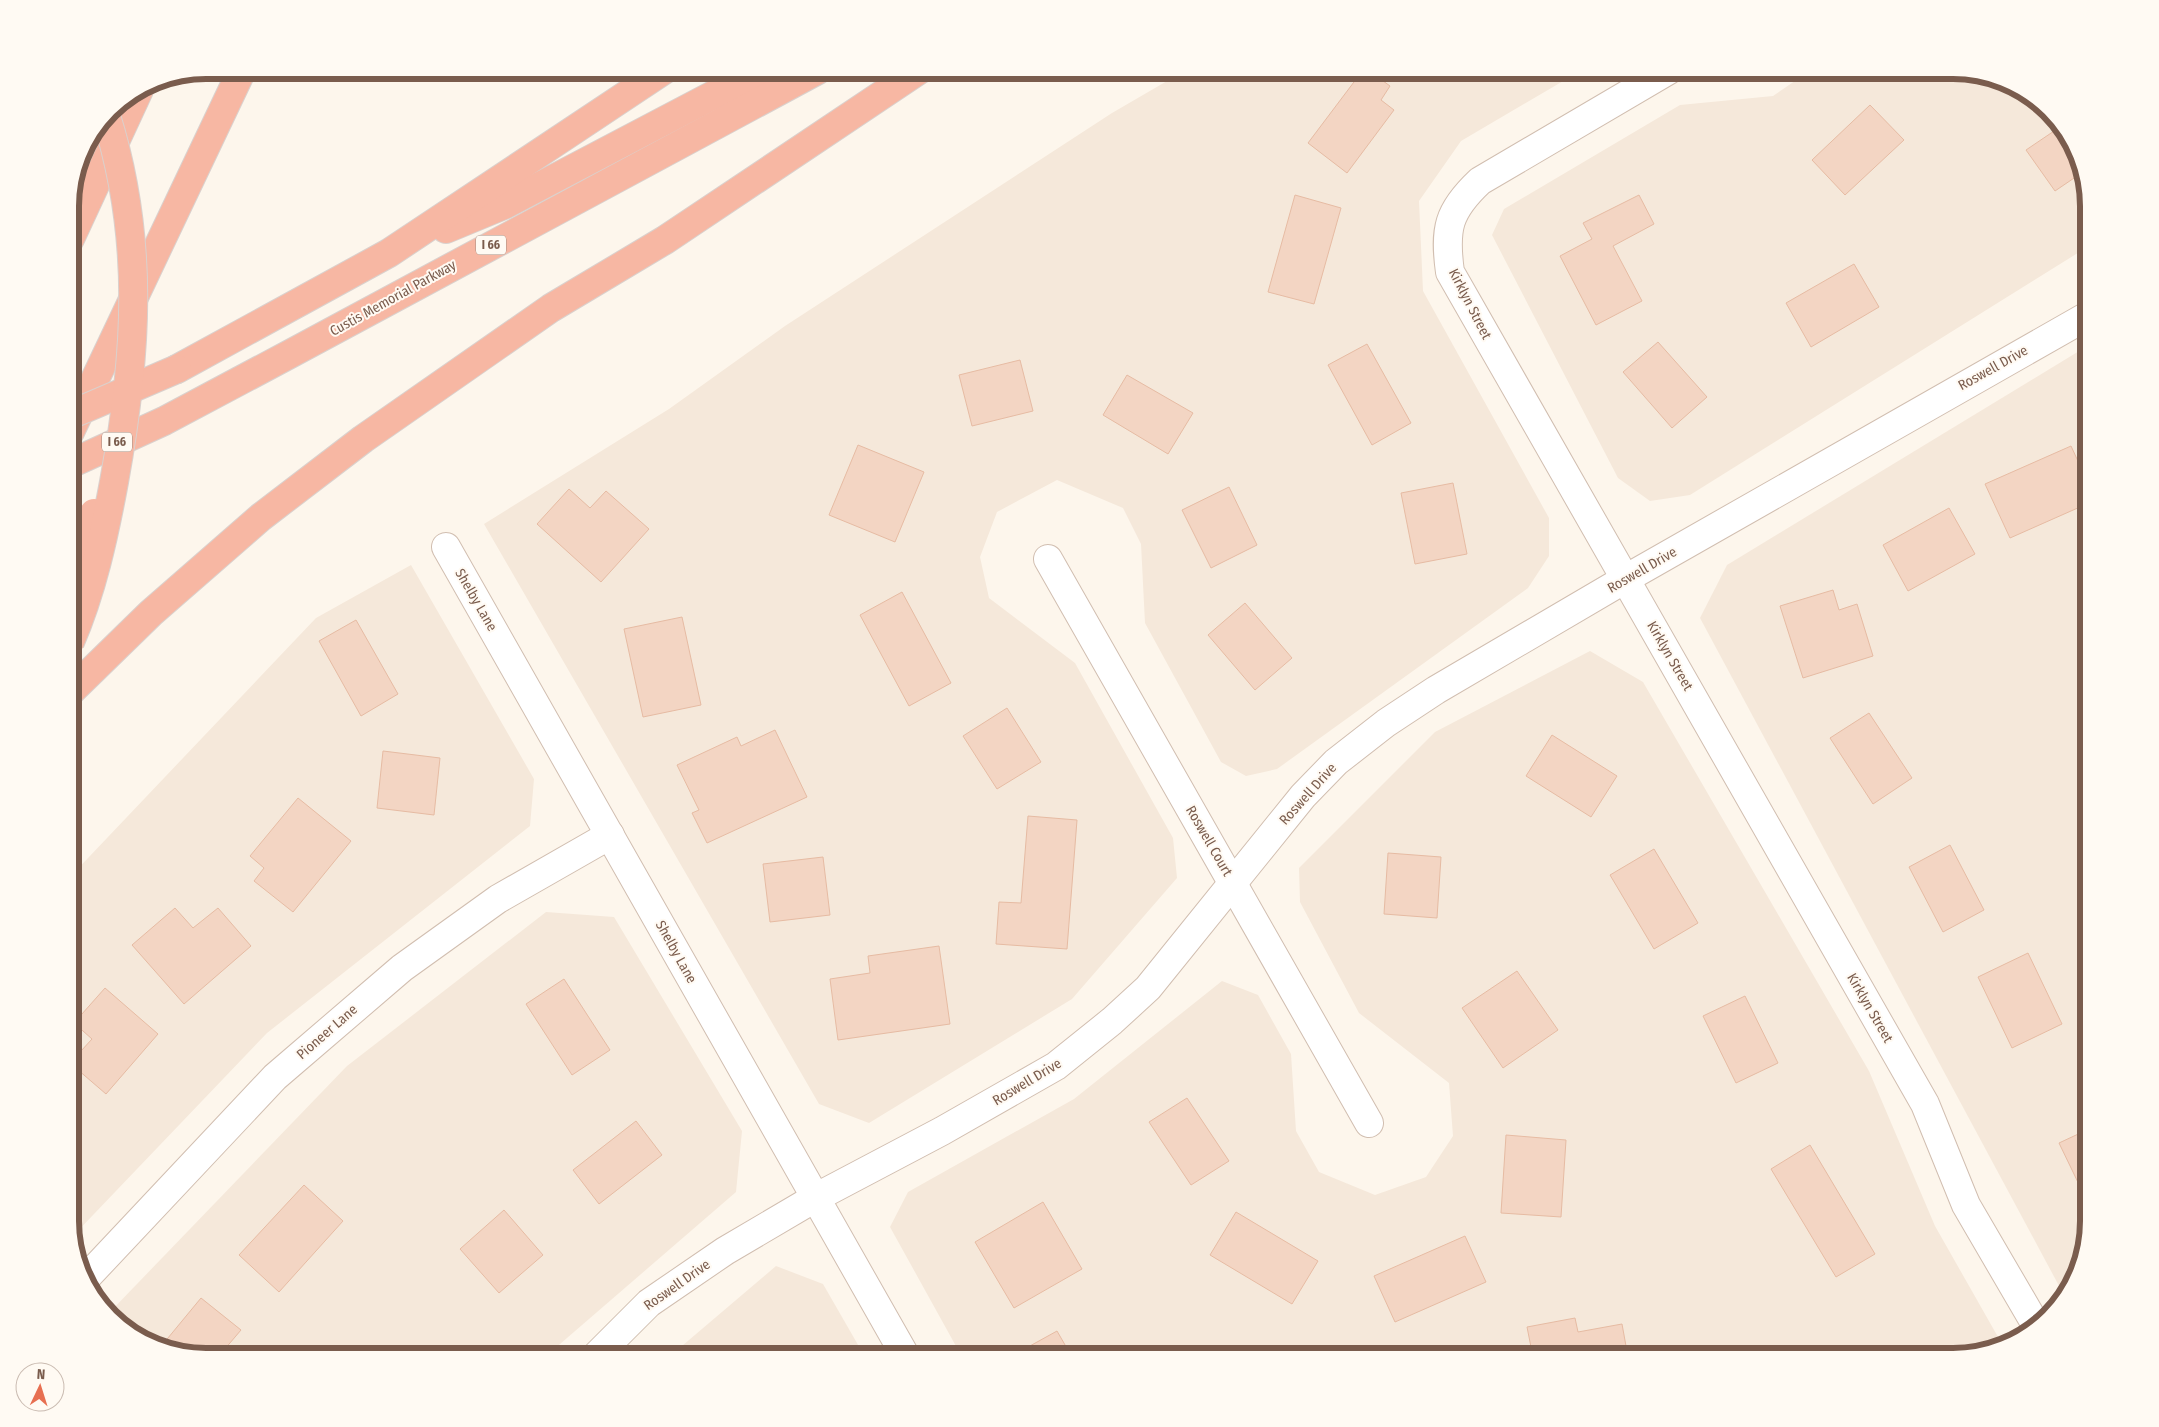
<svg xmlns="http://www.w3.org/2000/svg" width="2159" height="1427" viewBox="0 0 2159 1427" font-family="'Fira Sans Condensed',sans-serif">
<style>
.residential{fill:#f5e8da}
.building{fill:#f3d5c3;stroke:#e6bba3}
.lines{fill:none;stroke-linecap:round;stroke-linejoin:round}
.minor-casing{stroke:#d1beb0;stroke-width:30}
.highway-casing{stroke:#dad1cd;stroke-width:30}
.minor{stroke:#fff;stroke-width:28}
.highway{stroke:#f7b7a3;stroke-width:28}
.rail{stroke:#b9a8c9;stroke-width:4;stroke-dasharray:8 5;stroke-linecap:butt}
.highway-bridge-casing{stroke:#dad1cd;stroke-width:30;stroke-linecap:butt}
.highway-bridge{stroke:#f7b7a3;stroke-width:28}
.labels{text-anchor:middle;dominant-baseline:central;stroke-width:4;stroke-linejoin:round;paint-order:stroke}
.shield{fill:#fffaf3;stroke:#a28b7f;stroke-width:1}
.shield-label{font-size:12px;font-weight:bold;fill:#7a5c4d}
.street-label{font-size:14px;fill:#7a5c4d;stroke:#fffaf3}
.rim{fill:none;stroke:#7a5c4d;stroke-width:6}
</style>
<rect width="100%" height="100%" fill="#fdf6ec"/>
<g class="residential">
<polygon points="1186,70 1582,70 1461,141 1419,201 1423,291 1549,518 1549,556 1528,588 1277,769 1246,776 1221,762 1145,623 1141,544 1123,508 1057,480 997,512 980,557 989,598 1075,663 1173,838 1177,878 1072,999 869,1123 819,1104 484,524 669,409 785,326 1112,113"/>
<polygon points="1811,70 1953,70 2028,93 2071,138 2089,205 2089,246 1690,495 1650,501 1618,478 1492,235 1504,209 1680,105 1773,96"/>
<polygon points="2089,345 2089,1222 2065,1297 1700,618 1727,565"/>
<polygon points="411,565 534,779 530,826 267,1033 72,1237 70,1230 70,877 316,618"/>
<polygon points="1590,651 1643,682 1869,1071 1935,1226 2002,1344 1954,1357 962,1357 890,1227 908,1192 1074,1099 1222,981 1258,995 1291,1054 1296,1131 1319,1172 1375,1195 1426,1177 1453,1136 1449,1083 1359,1013 1300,902 1299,868 1435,732"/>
<polygon points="546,912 614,917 742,1131 736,1192 545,1357 206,1357 131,1334 110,1312 347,1066"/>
<polygon points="776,1266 823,1284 865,1357 669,1357"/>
</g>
<g class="building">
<polygon points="1363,70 1368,70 1390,86 1381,100 1394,110 1347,173 1308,143"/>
<polygon points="1432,70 1456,70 1437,80"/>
<polygon points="1870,105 1904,140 1845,195 1812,160"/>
<polygon points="2060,127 2071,138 2080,174 2055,191 2026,150"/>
<polygon points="1295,195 1341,208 1314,304 1268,292"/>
<polygon points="1639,195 1654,224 1613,246 1642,301 1596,325 1560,256 1592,239 1583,223"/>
<polygon points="1854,264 1879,307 1811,347 1786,303"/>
<polygon points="1658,342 1707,397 1672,428 1623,372"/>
<polygon points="1367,344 1411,423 1372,445 1328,365"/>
<polygon points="1020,360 1033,411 972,426 959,375"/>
<polygon points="1127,375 1193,413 1168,454 1103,415"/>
<polygon points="858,445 924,472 895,542 829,515"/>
<polygon points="2071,446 2089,485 2089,503 2010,538 1985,484"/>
<polygon points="1453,483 1467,554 1415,564 1401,493"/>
<polygon points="1229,487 1257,545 1211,568 1182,510"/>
<polygon points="569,489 590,508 606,491 649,529 601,582 537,524"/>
<polygon points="1949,508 1975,554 1908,591 1883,545"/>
<polygon points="1833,590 1839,610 1857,604 1873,656 1803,678 1780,606"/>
<polygon points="902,592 951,683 909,706 860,615"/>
<polygon points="1245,603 1292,658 1255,690 1208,635"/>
<polygon points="682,617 701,705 643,717 624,629"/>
<polygon points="356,620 398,694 361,716 319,641"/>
<polygon points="1007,708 1041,762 997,789 963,736"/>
<polygon points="1869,713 1912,778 1873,804 1830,738"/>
<polygon points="775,730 807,797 707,843 692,813 699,810 677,765 737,737 741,746"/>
<polygon points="1552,735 1617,776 1591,817 1526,776"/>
<polygon points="383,751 440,758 434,815 377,808"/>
<polygon points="298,798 351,841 293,912 254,881 264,868 250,856"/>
<polygon points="1028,816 1077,820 1067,949 996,944 999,902 1021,903"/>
<polygon points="1950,845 1984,910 1943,932 1909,867"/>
<polygon points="1654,849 1698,923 1654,949 1610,875"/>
<polygon points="1388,853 1441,857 1437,918 1384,914"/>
<polygon points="823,857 830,915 770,922 763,864"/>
<polygon points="175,908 193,928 218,908 251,946 184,1004 132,945"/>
<polygon points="939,946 950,1024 838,1040 830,979 870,973 868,956"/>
<polygon points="2028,953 2062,1024 2012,1048 1978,977"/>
<polygon points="1517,971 1558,1030 1503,1068 1462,1008"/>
<polygon points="564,979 610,1050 572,1075 526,1004"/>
<polygon points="105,988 158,1034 106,1094 70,1063 92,1039 74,1023"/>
<polygon points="1745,996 1778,1063 1736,1083 1703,1016"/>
<polygon points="1187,1098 1229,1161 1191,1185 1149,1122"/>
<polygon points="636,1121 662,1155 599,1204 573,1170"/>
<polygon points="2089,1129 2089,1200 2087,1201 2059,1143"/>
<polygon points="1506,1135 1566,1140 1561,1217 1501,1213"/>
<polygon points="1810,1145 1875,1254 1836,1277 1771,1169"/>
<polygon points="304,1185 343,1221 279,1292 239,1255"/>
<polygon points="1043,1202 1082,1269 1014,1308 975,1242"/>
<polygon points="504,1210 543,1255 499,1293 460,1249"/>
<polygon points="1236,1212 1318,1261 1292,1304 1210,1255"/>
<polygon points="1465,1236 1486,1282 1395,1322 1374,1276"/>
<polygon points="201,1298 241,1330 218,1357 206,1357 163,1344"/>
<polygon points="1575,1318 1578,1332 1622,1324 1628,1357 1533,1357 1527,1327"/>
<polygon points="1057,1331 1072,1357 1022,1357 1019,1352"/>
<polygon points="775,1346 781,1357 755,1357"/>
<polygon points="375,1351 393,1357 373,1357"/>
</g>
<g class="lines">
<g class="minor-casing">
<g id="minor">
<path d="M1669,70L1480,181C1448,211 1444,229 1450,272L1925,1104L1966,1205L2036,1325"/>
<polyline points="446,547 906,1357"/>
<polyline points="1048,559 1369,1123"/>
<polyline points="85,1279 275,1077 402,968 498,899 610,835"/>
<polyline points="595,1357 649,1303 725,1251 815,1198 942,1131 1056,1066 1112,1021 1148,988 1303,796 1336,762 1386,723 1436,690 1627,578 2089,315"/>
</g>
</g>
<g class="highway-casing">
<g id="highway">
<polyline points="446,229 504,205 761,70"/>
<polyline points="70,239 139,90"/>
<polyline points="177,369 389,253 664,70"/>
<polyline points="70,432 242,70"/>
<polyline points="70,464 164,421 290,354 818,70"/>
<polyline points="70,692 151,613 261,517 363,439 551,308 665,240 919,70"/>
</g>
</g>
<use href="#minor" class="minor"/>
<use href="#highway" class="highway"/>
<polyline class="rail" points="112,109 189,73"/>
<g class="highway-bridge-casing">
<g id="highway-bridge">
<polyline points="70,415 177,369"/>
<polyline points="70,569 94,513"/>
<path d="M70,642C92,591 104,536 114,482C137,356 145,240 106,116"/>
</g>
</g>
<use href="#highway-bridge" class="highway-bridge"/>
</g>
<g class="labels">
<g class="shield">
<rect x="476" y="235.5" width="30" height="19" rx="4"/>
<rect x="102" y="432.5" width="30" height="19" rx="4"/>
</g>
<g class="shield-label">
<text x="491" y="245">I 66</text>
<text x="117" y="442">I 66</text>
</g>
<g class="street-label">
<text transform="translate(393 298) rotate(-29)">Custis Memorial Parkway</text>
<text transform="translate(1470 304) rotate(63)">Kirklyn Street</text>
<text transform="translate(1993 368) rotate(-29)">Roswell Drive</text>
<text transform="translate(1642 570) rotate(-30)">Roswell Drive</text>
<text transform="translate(476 600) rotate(60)">Shelby Lane</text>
<text transform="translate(1670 656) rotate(60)">Kirklyn Street</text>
<text transform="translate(1308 794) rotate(-48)">Roswell Drive</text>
<text transform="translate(1209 841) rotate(60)">Roswell Court</text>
<text transform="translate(676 952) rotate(61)">Shelby Lane</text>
<text transform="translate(1870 1008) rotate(60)">Kirklyn Street</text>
<text transform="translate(327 1032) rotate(-41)">Pioneer Lane</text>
<text transform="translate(1027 1082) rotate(-31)">Roswell Drive</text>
<text transform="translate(677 1285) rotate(-35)">Roswell Drive</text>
</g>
</g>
<path d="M0 0H2159V1427H0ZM206 79H1953A127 127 0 0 1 2080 206V1221A127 127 0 0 1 1953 1348H206A127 127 0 0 1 79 1221V206A127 127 0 0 1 206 79Z" fill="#fffaf3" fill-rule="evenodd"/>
<path class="rim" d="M206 79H1953A127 127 0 0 1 2080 206V1221A127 127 0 0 1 1953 1348H206A127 127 0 0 1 79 1221V206A127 127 0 0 1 206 79Z"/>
<g transform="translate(40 1387) rotate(4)"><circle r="24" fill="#fffaf3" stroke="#cabbb1"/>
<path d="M0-4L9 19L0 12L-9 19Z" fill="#e76f51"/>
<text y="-8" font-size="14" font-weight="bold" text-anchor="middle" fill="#7a5c4d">N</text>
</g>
</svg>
